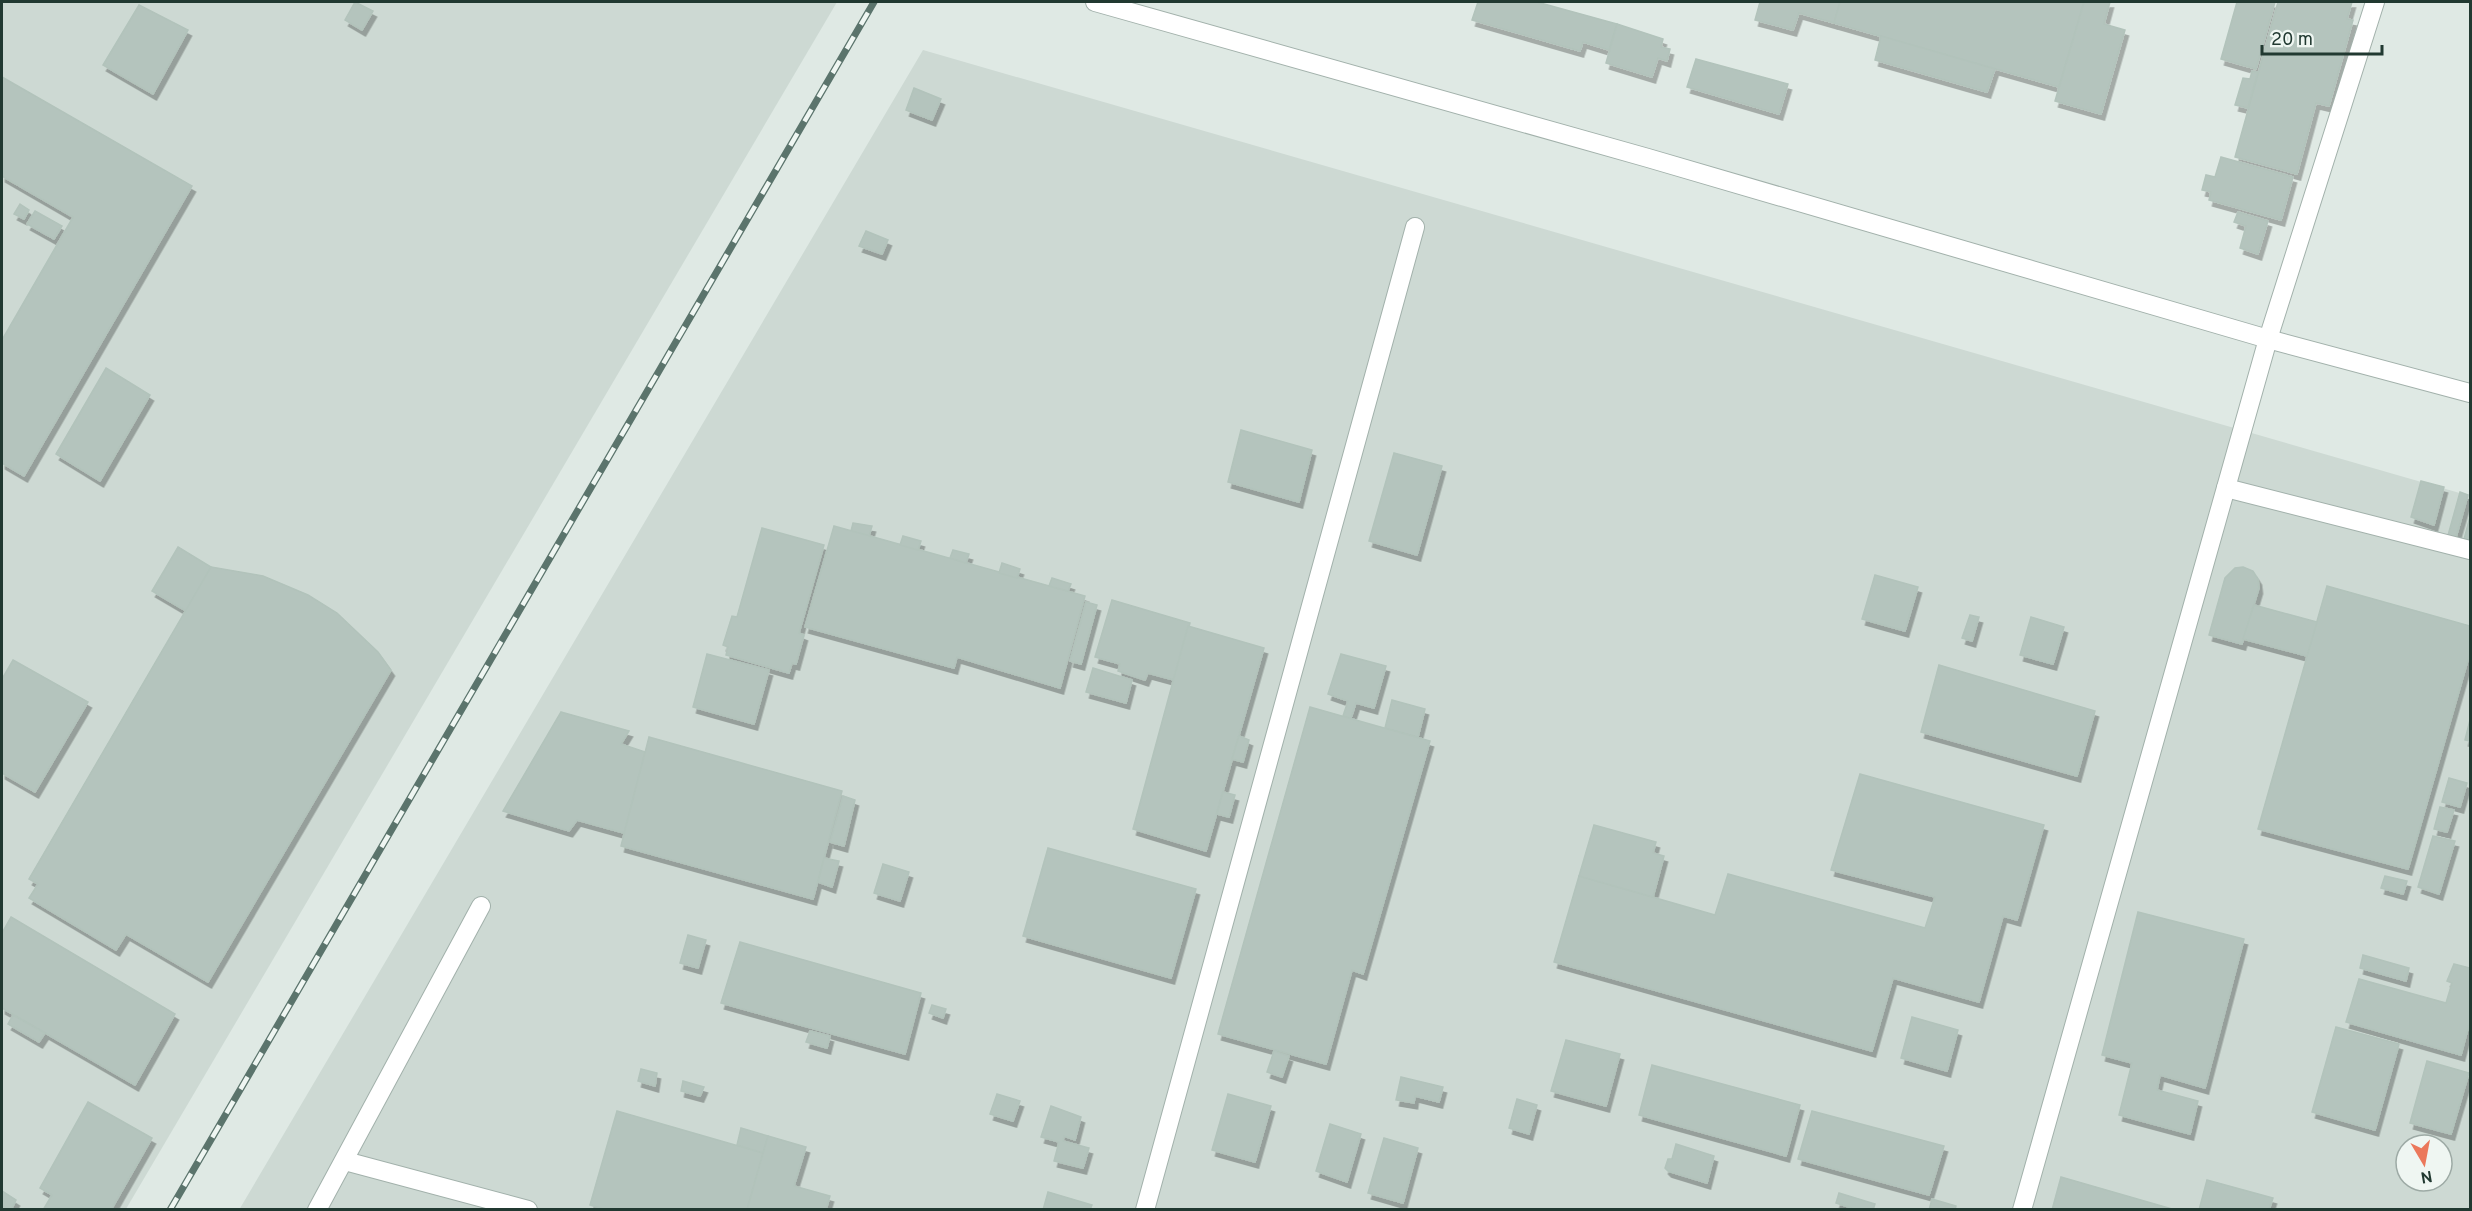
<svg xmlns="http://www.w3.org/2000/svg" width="2472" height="1211" viewBox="0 0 2472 1211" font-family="Overpass,sans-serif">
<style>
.built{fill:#cdd9d3;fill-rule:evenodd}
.building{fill:#b4c4bd;stroke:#b2c3bb;stroke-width:1.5;filter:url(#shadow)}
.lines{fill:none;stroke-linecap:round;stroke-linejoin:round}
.service-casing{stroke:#a2b1ab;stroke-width:20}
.minor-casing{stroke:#a2b1ab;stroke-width:20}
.tertiary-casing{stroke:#a2b1ab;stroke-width:20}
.service{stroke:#fff;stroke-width:18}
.minor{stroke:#fff;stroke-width:18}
.tertiary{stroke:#fff;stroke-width:18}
.rail-casing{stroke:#5b746c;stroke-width:7}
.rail{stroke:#eff6f2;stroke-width:4.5;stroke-dasharray:14;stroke-linecap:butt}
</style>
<defs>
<filter id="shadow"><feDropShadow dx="3.5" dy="6" stdDeviation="0" flood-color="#0004"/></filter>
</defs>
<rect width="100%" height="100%" fill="#dfe9e4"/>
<g class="built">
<polygon points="2,2 837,2 126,1209 2,1210"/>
<path d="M923,50L2470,496V1209L239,1210ZM2406,1145H2442V1181H2406Z"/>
</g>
<g class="building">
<polygon points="355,2 373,11 362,30 345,20"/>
<polygon points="1478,2 1537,2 1617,24 1609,50 1583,42 1580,51 1472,20"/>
<polygon points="1760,2 1840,2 1834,23 1799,13 1793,30 1755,20"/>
<polygon points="1840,2 2084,2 2059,87 1834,23"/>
<polygon points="2084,2 2110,2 2104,24 2125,30 2101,114 2055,101"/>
<polygon points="2237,2 2275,2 2256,69 2221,59"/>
<polygon points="2278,2 2352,2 2347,19 2353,20 2329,106 2316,103 2297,174 2235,157"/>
<polygon points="139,5 188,30 153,94 103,65"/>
<polygon points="1617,24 1663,39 1661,47 1670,49 1667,61 1658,58 1652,77 1606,63"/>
<polygon points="1881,36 1995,69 1987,92 1875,60"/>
<polygon points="1696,59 1788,84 1779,114 1687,87"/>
<polygon points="2252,71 2258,72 2248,108 2235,105 2243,78 2250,79"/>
<polygon points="2,77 192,186 24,476 2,463 2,340 73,217 2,176"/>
<polygon points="914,88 941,99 932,120 906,110"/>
<polygon points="2221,157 2293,177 2281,220 2209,200 2211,192 2202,190 2206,175 2215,177"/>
<polygon points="20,204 29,210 24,219 14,214"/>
<polygon points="35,211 62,226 54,239 27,224"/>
<polygon points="2238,212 2268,221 2258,254 2240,248 2246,226 2234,222"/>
<polygon points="866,231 888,240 882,254 859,246"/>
<polygon points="106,368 150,395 100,481 56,454"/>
<polygon points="1241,430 1312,450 1299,502 1228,482"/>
<polygon points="1394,453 1442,466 1417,555 1369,541"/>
<polygon points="2421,481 2444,487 2434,525 2411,517"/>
<polygon points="2460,492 2468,495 2455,541 2447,539"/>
<polygon points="2470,517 2470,546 2463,543"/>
<polygon points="853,523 872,526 869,536 851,531"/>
<polygon points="834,526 1085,596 1060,688 957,657 954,668 805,627"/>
<polygon points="762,528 824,545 799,633 804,635 796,664 792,663 789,673 726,655 728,647 723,645 732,616 737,617"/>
<polygon points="903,536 921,541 918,550 900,545"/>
<polygon points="178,547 211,567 186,611 152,591"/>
<polygon points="953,550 969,554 966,563 950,558"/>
<polygon points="1002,563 1020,569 1017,578 999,573"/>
<polygon points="211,567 263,576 308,595 337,613 378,652 391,670 208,982 126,934 116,950 29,898 38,884 29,879"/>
<polygon points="2243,567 2253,571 2258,579 2259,588 2242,644 2209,635 2225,578 2235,568"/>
<polygon points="1875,575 1918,587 1905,631 1862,619"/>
<polygon points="1052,578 1071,584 1068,591 1049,586"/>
<polygon points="2327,586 2470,626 2470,653 2408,869 2258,829"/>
<polygon points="1112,600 1190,623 1174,680 1148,673 1145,680 1118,671 1120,664 1095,657"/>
<polygon points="1086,602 1097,605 1081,664 1070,661"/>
<polygon points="2254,605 2317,622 2307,656 2243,639"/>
<polygon points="1970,615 1979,617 1972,641 1962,638"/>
<polygon points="2031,617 2064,627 2053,664 2020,655"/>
<polygon points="1188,626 1264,648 1206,851 1133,829"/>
<polygon points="707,654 769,670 754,724 693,707"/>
<polygon points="1341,654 1386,666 1374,708 1356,703 1351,718 1343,716 1348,701 1328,694"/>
<polygon points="13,660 88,702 35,792 2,773 2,679"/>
<polygon points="1939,665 2095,711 2077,776 1921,732"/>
<polygon points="1093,668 1132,680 1126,703 1086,692"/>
<polygon points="1392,700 1425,709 1418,737 1385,728"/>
<polygon points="1310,707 1430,741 1363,974 1352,970 1326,1064 1218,1034"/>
<polygon points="561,712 629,731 621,744 645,752 624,833 577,820 569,831 503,811"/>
<polygon points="2470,720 2470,741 2465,740"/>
<polygon points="1239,736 1249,740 1243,762 1232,759"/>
<polygon points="649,737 842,791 813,899 621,846"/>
<polygon points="1860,774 2044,825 2017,920 2003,916 1979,1002 1893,978 1872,1051 1554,962 1579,876 1715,915 1728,874 1925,928 1935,897 1831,870"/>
<polygon points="2449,778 2467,783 2460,807 2442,802"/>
<polygon points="1223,792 1235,795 1229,817 1217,814"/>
<polygon points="843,796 855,800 844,846 830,842"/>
<polygon points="2440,807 2454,810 2447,832 2434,829"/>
<polygon points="1594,825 1656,842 1653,853 1664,856 1653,897 1579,876"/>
<polygon points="2433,836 2455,841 2439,894 2418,887"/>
<polygon points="1048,848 1196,889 1171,978 1023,936"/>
<polygon points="824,858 839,861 832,887 818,882"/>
<polygon points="883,864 909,872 900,901 874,893"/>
<polygon points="2385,876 2407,881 2403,894 2381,888"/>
<polygon points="2138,912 2244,939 2205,1088 2160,1075 2157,1090 2198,1101 2190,1134 2119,1115 2132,1063 2102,1055"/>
<polygon points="11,917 175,1014 135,1085 2,1008 2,933"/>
<polygon points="688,935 706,940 698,968 680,963"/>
<polygon points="740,942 921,993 905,1054 721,1003"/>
<polygon points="2363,955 2409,968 2406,981 2360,968"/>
<polygon points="2454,964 2470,968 2470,1021 2461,1055 2346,1022 2359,979 2446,1003 2452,983 2447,981"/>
<polygon points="932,1005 946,1009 943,1018 929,1013"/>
<polygon points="13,1015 45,1033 39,1042 8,1024"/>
<polygon points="1912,1017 1958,1030 1947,1071 1901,1058"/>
<polygon points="2336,1027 2399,1044 2375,1130 2312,1112"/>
<polygon points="810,1031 830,1036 827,1048 806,1042"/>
<polygon points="1566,1040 1620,1054 1606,1106 1551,1091"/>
<polygon points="1274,1051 1289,1056 1282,1077 1267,1072"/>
<polygon points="2427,1061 2469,1073 2451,1134 2410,1123"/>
<polygon points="1652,1065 1800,1105 1786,1156 1639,1115"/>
<polygon points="641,1069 657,1073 655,1086 638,1081"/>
<polygon points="1401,1077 1443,1087 1439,1102 1415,1096 1414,1103 1396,1100"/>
<polygon points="683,1081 704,1087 700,1096 681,1091"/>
<polygon points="997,1094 1020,1101 1013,1121 990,1114"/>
<polygon points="1228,1094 1271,1106 1255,1162 1212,1150"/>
<polygon points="1517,1099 1537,1105 1529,1134 1509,1128"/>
<polygon points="88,1102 152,1138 111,1210 43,1210 52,1195 40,1188"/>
<polygon points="1051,1106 1081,1117 1075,1140 1064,1136 1063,1141 1089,1148 1083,1168 1054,1161 1059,1142 1041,1137"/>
<polygon points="617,1111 763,1153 747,1210 607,1210 590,1205"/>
<polygon points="1812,1111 1944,1146 1929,1195 1798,1159"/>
<polygon points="1330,1124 1361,1134 1347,1182 1316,1171"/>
<polygon points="741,1128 768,1136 763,1153 737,1145"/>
<polygon points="768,1136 806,1147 794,1186 830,1196 826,1210 747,1210"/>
<polygon points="1384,1138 1418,1148 1403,1203 1368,1193"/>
<polygon points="1676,1144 1714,1156 1707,1183 1668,1171 1665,1168 1668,1159 1672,1159"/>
<polygon points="2061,1177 2172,1209 2052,1210"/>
<polygon points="2207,1180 2273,1198 2269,1210 2199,1210"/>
<polygon points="2,1191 16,1200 11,1210 2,1210"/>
<polygon points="1048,1192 1092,1205 1090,1210 1043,1210"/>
<polygon points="1839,1193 1875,1204 1873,1210 1858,1210 1836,1203"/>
<polygon points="1932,1199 1956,1206 1955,1210 1929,1210"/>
</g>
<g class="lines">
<g class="service-casing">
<g id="service">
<polyline points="2226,488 2470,550"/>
<polyline points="345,1161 528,1210"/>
<polyline points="317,1210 481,906"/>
<polyline points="1145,1210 1415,227"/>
<polyline points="2022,1210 2268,339"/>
</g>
</g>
<g class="minor-casing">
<polyline id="minor" points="2268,339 2375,2"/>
</g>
<g class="tertiary-casing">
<polyline id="tertiary" points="1095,2 1648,158 2268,339 2470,393"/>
</g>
<use href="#service" class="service"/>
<use href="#minor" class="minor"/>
<use href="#tertiary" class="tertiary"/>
<g class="rail-casing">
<polyline id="rail" points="170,1210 874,2"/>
</g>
<use href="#rail" class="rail"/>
</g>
<rect width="2472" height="1211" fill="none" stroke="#213931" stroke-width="6"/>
<g transform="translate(2424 1163) rotate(170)"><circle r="28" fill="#eff6f2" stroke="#9daaa5" stroke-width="1.5"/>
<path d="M0-4.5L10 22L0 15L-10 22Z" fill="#eb785b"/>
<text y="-9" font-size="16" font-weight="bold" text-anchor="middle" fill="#213931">N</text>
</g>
<path d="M2262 45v9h120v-9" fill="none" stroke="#213931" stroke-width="3"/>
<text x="2271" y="45" font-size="18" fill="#213931" stroke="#eff6f2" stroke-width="4.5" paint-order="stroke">20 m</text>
</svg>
